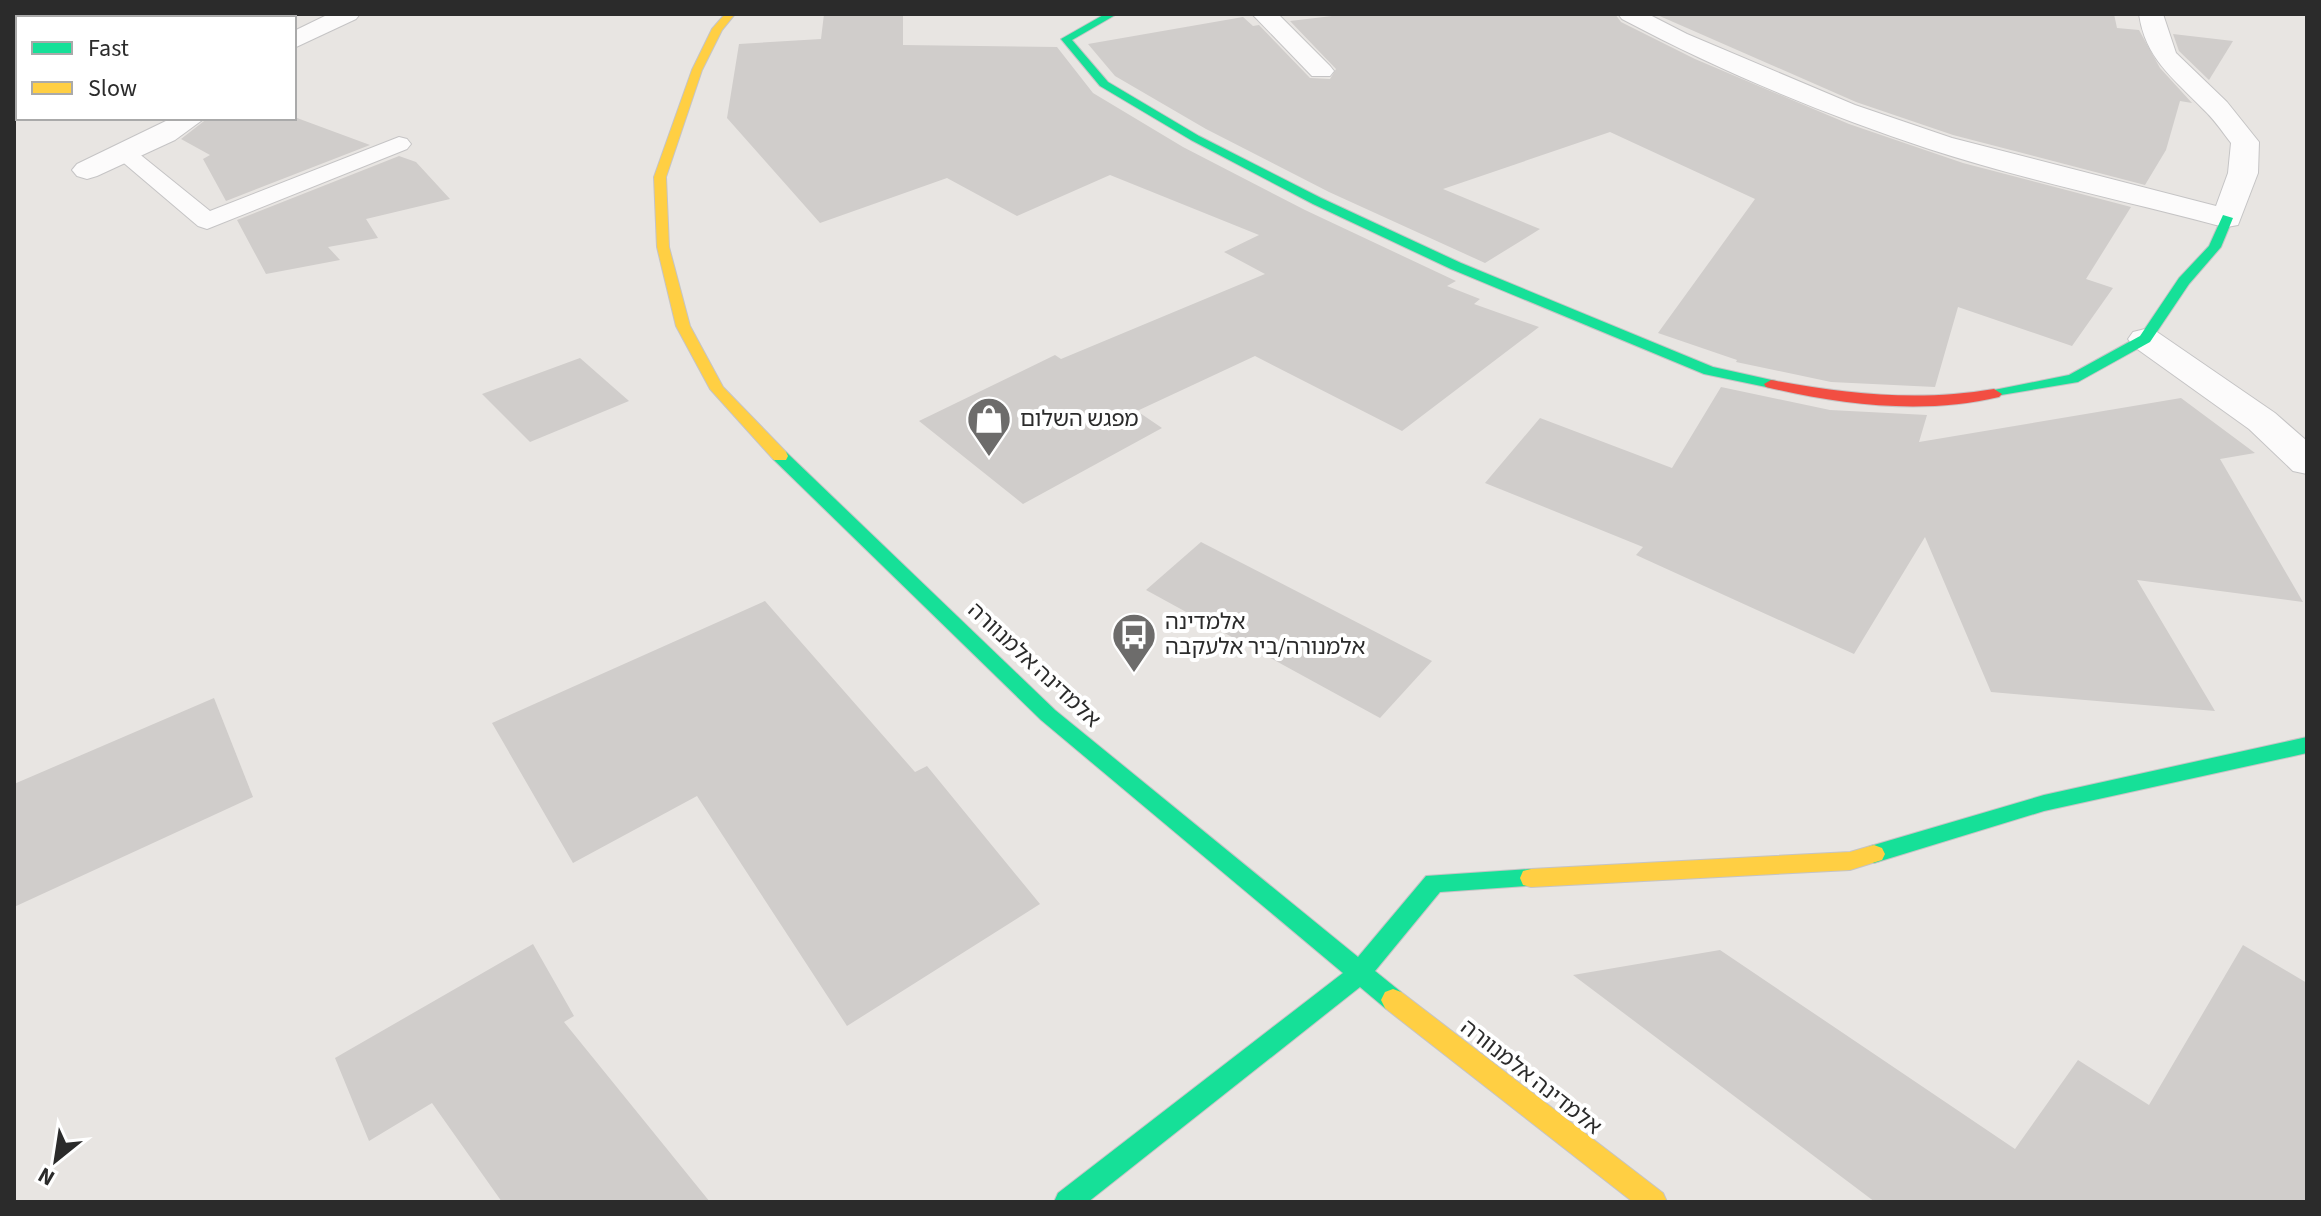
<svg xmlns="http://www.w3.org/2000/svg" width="2321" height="1216" viewBox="0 0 2321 1216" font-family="'Source Sans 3','Noto Sans Hebrew',sans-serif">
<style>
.building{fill:#d0cdcb}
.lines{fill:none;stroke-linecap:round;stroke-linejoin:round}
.lane-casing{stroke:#c5c4c5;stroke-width:2}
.street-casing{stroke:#c5c4c5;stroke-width:2}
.fast-casing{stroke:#c5c4c5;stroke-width:2}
.slow-casing{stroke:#c5c4c5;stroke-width:2}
.jam-casing{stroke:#c5c4c5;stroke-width:2}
.lane{fill:#fcfbfb;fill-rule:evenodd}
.street{fill:#fcfbfb;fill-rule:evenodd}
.fast{fill:#16e098;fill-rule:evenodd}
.slow{fill:#ffcf43;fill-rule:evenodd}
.jam{fill:#f24e42;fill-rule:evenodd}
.labels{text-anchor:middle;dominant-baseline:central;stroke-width:8;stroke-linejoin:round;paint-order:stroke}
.poi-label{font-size:22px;fill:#2b2b2b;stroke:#fff;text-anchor:start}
.street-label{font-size:22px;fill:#2b2b2b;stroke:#fff}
</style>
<rect width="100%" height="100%" fill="#e8e5e2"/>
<g class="building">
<polygon points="824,14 903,14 903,45 1057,47 1093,93 1183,147 1305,210 1456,281 1447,286 1480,299 1474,304 1539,327 1402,431 1255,356 1137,411 1162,428 1023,504 919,421 1055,355 1061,359 1265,274 1224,252 1259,235 1110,175 1017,216 947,178 820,223 727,118 739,44 821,39"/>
<polygon points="1349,14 1615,14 1621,22 1695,59 1849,124 1963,163 2131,207 2086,279 2113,288 2072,346 1958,307 1935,387 1831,382 1736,362 1737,360 1658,333 1755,199 1610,132 1443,189 1540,229 1485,263 1329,192 1206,129 1115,76 1088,44 1243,17 1253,26 1259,25 1310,78 1330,79 1336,69 1290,21"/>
<polygon points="1655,14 2114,14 2117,28 2139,30 2160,68 2192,103 2180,101 2166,150 2145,185 1953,135 1856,102"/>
<polygon points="2173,34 2233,41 2209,80 2179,51"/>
<polygon points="208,118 297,118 370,145 226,201 203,159 210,155 181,139"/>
<polygon points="399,156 416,162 450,199 366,219 378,238 328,247 340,260 266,274 237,220"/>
<polygon points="580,358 629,401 530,442 482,394"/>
<polygon points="1721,387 1830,410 1927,415 1919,442 2181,398 2255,453 2220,459 2303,602 2137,580 2215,711 1991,692 1925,537 1854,654 1636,555 1643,547 1485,483 1540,418 1672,468"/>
<polygon points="1201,542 1432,661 1380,718 1146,590"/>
<polygon points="765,601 915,772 927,766 1040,904 847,1026 697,796 573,863 492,723"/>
<polygon points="214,698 253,797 14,907 14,784"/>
<polygon points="533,944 574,1016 564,1022 710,1202 502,1202 432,1103 369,1141 335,1058"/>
<polygon points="2243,945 2307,983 2307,1202 1875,1202 1573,975 1720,950 2015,1149 2078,1060 2149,1105"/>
</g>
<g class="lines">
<g class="lane-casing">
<polygon id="lane" points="399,137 407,139 411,144 407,149 207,229 198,226 112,153 116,148 132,148 210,211"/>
</g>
<g class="street-casing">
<g id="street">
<polygon points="329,14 360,14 356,19 294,48 294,31"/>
<polygon points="1252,14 1278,14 1330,66 1334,71 1330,76 1312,76"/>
<path d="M1618,14H1648L1687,34L1855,105L1952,138L2216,206L2228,173L2231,143C2222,131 2213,118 2202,108C2173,78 2145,58 2139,14H2163L2176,53L2227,102L2259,142L2258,173L2238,225L2227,227L2216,225C2122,200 2021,179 1929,149C1823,114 1720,71 1622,19Z"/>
<polygon points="172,118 205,118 175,140 97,176 87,179 77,176 72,170 77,164"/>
<polygon points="2145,329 2157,332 2275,413 2307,441 2307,474 2293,471 2249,429 2133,346 2128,339 2133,332"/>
</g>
</g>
<g class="fast-casing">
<g id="fast">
<polygon points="1105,14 1117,14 1072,40 1108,82 1199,136 1321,198 1461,263 1713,367 1776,381 1778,384 1771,388 1704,374 1451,269 1313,204 1191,140 1100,86 1061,39"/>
<polygon points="2223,215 2233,218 2221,247 2189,284 2150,342 2078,382 1989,397 1989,391 2069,375 2140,336 2179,278 2209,246"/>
<polygon points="780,451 786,452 1055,710 1358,957 1426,876 1531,869 1539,871 1542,878 1539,885 1440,892 1375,971 1401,992 1405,1000 1401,1008 1393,1011 1385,1008 1360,987 1088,1202 1054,1202 1058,1193 1343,973 1041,720 774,460 772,456 774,452"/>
<polygon points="2307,737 2307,753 2044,811 1874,863 1866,860 1863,854 1866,848 1874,845 2044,795"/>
</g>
</g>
<g class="slow-casing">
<g id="slow">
<polygon points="725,14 735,14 722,30 702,70 666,177 669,247 690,326 723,387 786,452 788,456 786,460 774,460 710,389 676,326 657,247 654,177 692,70 712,29"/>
<polygon points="1874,845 1882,848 1885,854 1882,860 1850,870 1531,887 1523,885 1520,878 1523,871 1531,869 1850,852"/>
<polygon points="1393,989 1401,992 1663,1193 1667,1202 1633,1202 1385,1008 1381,1000 1385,992"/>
</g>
</g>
<g class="jam-casing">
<path id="jam" d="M1771,380C1846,394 1918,402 1994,389L2002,394L1999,397C1924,415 1840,405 1766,387L1764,384Z"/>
</g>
<use href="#lane" class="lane"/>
<use href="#street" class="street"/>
<use href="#fast" class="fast"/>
<use href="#slow" class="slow"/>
<use href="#jam" class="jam"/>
</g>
<defs>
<g id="shop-pin" transform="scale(2.3)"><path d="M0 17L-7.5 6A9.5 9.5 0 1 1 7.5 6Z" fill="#6d6c6b" stroke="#fff"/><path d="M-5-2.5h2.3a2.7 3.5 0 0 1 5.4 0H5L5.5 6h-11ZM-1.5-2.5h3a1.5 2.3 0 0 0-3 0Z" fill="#fff"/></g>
<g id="bus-pin" transform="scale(2.3)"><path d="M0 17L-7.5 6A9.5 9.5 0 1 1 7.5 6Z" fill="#6d6c6b" stroke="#fff"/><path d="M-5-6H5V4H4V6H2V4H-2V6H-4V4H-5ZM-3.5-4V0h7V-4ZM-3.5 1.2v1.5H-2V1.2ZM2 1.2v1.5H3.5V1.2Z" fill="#fff"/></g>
</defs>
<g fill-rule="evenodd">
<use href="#shop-pin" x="989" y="419"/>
<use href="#bus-pin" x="1134" y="635"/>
</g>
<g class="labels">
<g class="poi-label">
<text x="1020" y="419">מפגש השלום</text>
<text x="1165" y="622">אלמדינה<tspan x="1165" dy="25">אלמנורה/ביר אלעקבה</tspan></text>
</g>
<g class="street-label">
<text transform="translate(1034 665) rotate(43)">אלמדינה אלמנוורה</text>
<text transform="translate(1531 1077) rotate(38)">אלמדינה אלמנוורה</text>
</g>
</g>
<rect width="2321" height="1216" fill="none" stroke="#2b2b2b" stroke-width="32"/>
<rect x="16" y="16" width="280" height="104" fill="#ffffff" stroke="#aaaaaa" stroke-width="2"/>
<rect x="32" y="42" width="40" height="12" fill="#16e098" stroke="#aaaaaa" stroke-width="2"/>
<text x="88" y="56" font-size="24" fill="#2b2b2b">Fast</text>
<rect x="32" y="82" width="40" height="12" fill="#ffcf43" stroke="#aaaaaa" stroke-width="2"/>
<text x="88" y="96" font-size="24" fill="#2b2b2b">Slow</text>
<g transform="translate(56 1160) rotate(210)" stroke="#ffffff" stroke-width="6" paint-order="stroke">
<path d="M0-6L14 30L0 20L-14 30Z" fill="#2b2b2b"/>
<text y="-12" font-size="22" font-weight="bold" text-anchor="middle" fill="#2b2b2b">N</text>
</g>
</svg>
